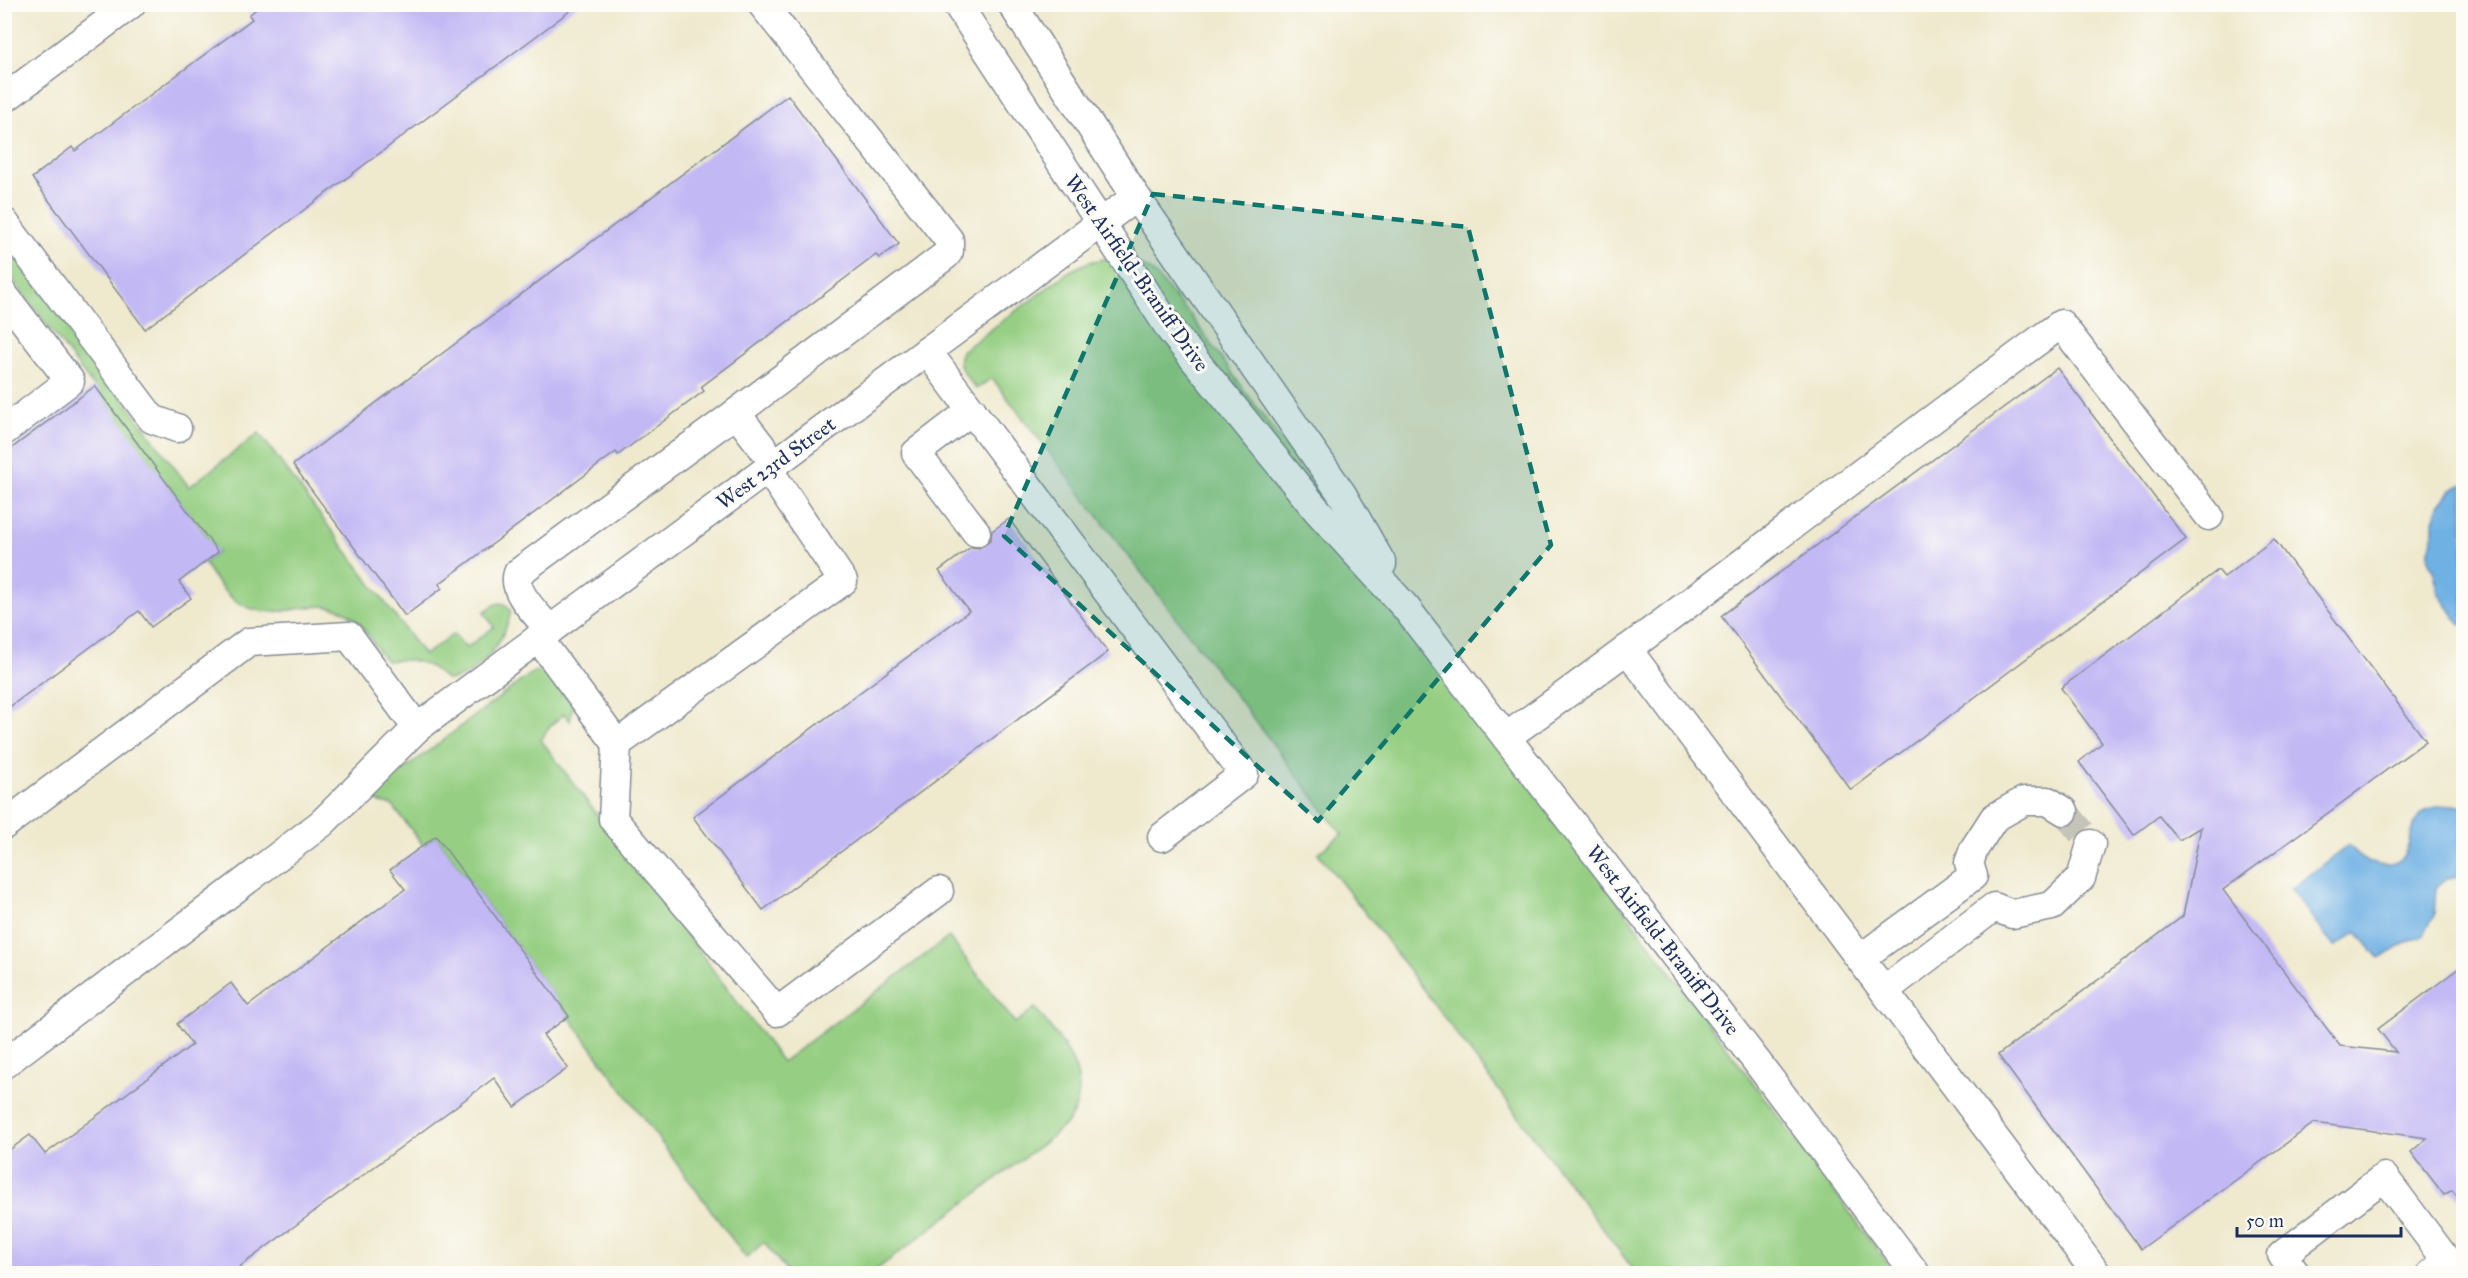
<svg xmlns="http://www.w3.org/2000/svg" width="2468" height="1278" viewBox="0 0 2468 1278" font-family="'IM FELL Great Primer',serif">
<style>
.green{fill:#96cf83;stroke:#587f70;stroke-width:1.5}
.water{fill:#70b1e4;stroke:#4670a1;stroke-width:1.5}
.building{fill:#c2b8f4}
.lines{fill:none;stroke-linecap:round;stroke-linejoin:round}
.minor-tunnel{stroke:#c5c4b8;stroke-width:28;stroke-dasharray:28 14;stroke-linecap:butt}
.minor-casing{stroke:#858c96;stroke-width:31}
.minor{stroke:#fff;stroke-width:28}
.marked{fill:#0f766e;fill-opacity:0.2;stroke:#0f766e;stroke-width:4.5;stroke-dasharray:12 8;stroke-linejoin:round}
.labels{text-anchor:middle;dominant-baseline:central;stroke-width:6;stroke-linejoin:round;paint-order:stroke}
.street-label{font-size:21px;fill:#1b2f5e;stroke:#fdfcf7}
</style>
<rect width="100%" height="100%" fill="#fdfcf7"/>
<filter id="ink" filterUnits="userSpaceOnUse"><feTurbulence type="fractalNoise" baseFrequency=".0167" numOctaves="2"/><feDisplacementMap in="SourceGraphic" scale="12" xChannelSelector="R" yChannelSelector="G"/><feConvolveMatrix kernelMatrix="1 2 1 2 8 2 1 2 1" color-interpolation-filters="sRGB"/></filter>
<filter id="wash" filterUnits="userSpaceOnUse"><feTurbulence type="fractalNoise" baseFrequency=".008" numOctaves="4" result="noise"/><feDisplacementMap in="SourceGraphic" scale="24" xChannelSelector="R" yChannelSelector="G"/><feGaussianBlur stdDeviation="1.35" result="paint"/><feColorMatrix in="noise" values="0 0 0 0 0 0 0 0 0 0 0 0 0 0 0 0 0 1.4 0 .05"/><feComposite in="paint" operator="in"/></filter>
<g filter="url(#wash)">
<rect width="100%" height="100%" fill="#efe9ce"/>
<g class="green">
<path d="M4,240L189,487L259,433L424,655L454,634L466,648L494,627L484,612C495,604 504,597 511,612C505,640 478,678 448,680C441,677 438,672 432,668C417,659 403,659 386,661C373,647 366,625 349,614C314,591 273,630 233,599C221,590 212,575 204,563L218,552L5,269Z"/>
<path d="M1109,258L1131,260L1152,271L1191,316L1469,702L1895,1273H1636L1374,924L1318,853L1342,834L992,378L976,389C967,376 954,366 962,351L1070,271L1089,262Z"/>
<path d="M546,671L573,704L570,721L564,714L549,727L541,740L782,1062L949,937L1015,1023L1035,1008C1060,1040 1096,1076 1070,1119C1065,1126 1056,1132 1050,1138L872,1273H788L764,1242L746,1258L436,836L423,845L392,805L380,803L376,798V792L381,787L525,678L534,672Z"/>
</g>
<g class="water">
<polygon points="2463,484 2463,625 2459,623 2438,593 2435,576 2429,561 2429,550 2433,535 2433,523 2439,505 2451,490"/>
<path d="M2454,805L2463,807V877C2451,875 2444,879 2436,888L2434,916L2423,936L2407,942L2379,959L2357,932L2334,947L2291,889L2349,845C2361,860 2388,877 2404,855C2412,843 2410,821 2427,810C2434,806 2445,806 2454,805Z"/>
</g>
<g id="blocks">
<g class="building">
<polygon points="262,4 579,4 145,329 32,178 72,147 75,151 252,19 249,15"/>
<polygon points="788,95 899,244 879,258 876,255 701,387 704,391 618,455 616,452 439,584 442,588 405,616 293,465"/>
<polygon points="2057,368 2186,539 1851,790 1721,616"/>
<polygon points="95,386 218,552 179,582 191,598 151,627 139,611 4,711 4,454"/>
<polygon points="1009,519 1108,652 763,910 693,817 969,611 939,571 971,547 979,548 985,545 991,539 992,531"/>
<polygon points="2274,539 2426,741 2223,890 2340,1046 2396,1052 2378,1029 2463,965 2463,1203 2452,1190 2444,1195 2411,1152 2427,1138 2314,1123 2141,1249 1998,1055 2183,916 2201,827 2179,840 2159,816 2134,835 2079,762 2102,743 2061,688 2218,570 2224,577"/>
<polygon points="436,836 569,1016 543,1035 568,1068 515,1107 494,1078 230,1274 4,1274 4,1154 30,1135 45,1154 192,1045 177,1024 231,983 248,1006 405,889 390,870"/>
</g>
</g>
</g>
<g filter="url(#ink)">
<use href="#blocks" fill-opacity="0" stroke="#858c96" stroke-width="1.5"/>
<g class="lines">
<polyline class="minor-tunnel" points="2064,811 2091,844"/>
<g class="minor-casing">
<g id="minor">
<polyline points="762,4 949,240 949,251 946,255 736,413 775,464"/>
<polyline points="957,4 1172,332 1316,509 1406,608 1757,1062 1916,1274"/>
<polyline points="1012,4 1136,197 1342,494 1382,564"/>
<polyline points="4,99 131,4"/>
<polyline points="4,222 152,419 177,428"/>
<polyline points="4,295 70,381 4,431"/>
<polyline points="927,351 1244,774 1162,837"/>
<polyline points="972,410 916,453 976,532"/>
<path d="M550,630C538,615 511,592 518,573L736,413"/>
<polyline points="538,638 617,744 843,581 768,469"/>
<polyline points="1627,649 2097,1274"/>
<path d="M1506,737C1694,604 1874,460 2061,324L2209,516"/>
<polyline points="617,744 613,819 777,1012 939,891"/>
<polyline points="4,825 249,642 349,636 417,728"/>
<polyline points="1861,958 1973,876 1969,863 1974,849 1994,818 2024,801 2048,801 2064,811"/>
<polyline points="1885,990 1994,907 2012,914 2052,906 2081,878 2091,844"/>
<polyline points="4,1064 322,823 417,728 1136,197"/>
<polyline points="2296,1274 2282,1255 2384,1177 2447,1261 2431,1274"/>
</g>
</g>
<use href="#minor" class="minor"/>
</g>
</g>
<path class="marked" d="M1153,194L1468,227L1551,545L1318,821L1004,536Z"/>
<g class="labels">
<g class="street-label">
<text transform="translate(1137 273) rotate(55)">West Airfield-Braniff Drive</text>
<text transform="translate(776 463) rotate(-36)">West 23rd Street</text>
<text transform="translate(1663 940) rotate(52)">West Airfield-Braniff Drive</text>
</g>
</g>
<rect width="2468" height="1278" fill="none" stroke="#fdfcf7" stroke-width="24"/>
<path d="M2237 1227v9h164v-9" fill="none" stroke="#1b2f5e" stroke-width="3"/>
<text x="2246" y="1227" font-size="18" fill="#1b2f5e" stroke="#fdfcf7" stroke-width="4.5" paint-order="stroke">50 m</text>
</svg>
